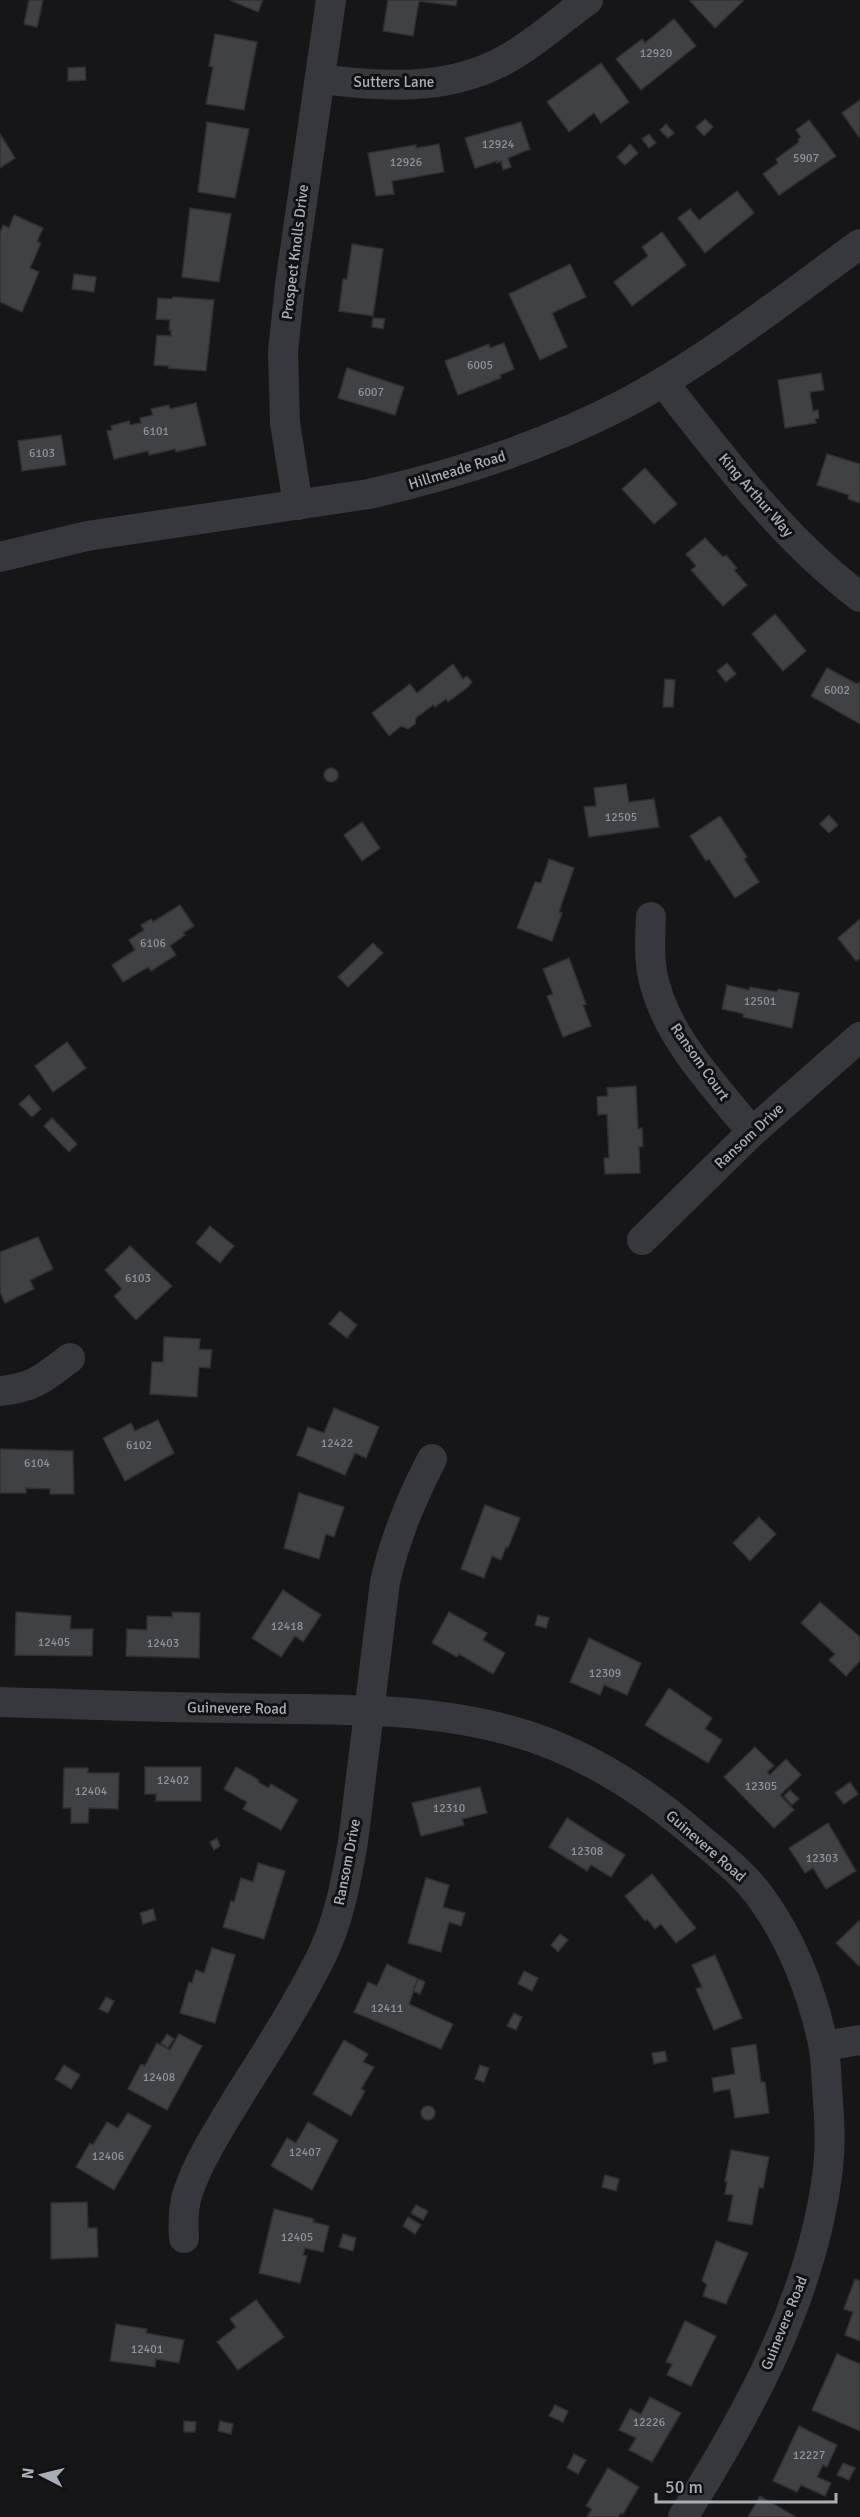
<svg xmlns="http://www.w3.org/2000/svg" width="860" height="2517" viewBox="0 0 860 2517" font-family="Signika,sans-serif">
<style>
.building{fill:#404145;stroke:#303034;stroke-width:1.5}
.lines{fill:none;stroke-linecap:round;stroke-linejoin:round}
.minor{stroke:#37383d;stroke-width:30}
.labels{text-anchor:middle;dominant-baseline:central;stroke-width:6;stroke-linejoin:round;paint-order:stroke}
.number-label{font-size:12px;fill:#8e929b}
.street-label{font-size:15px;fill:#a8adb8;stroke:#111113}
</style>
<rect width="100%" height="100%" fill="#161618"/>
<g class="building">
<polygon points="29,0 43,0 37,27 24,24"/>
<polygon points="230,0 263,0 258,12"/>
<polygon points="388,0 457,0 456,6 419,1 413,36 383,31"/>
<polygon points="691,0 744,0 715,28 690,1"/>
<polygon points="674,19 696,46 641,90 616,59 642,39 645,43"/>
<polygon points="215,34 257,42 244,110 206,104 213,67 209,66"/>
<polygon points="601,63 629,102 601,123 594,113 569,132 547,102"/>
<polygon points="85,67 86,80 68,81 68,68"/>
<polygon points="860,100 860,136 859,137 842,113"/>
<polygon points="705,119 713,127 704,136 696,127"/>
<polygon points="809,120 836,156 779,195 763,174 778,163 776,159 799,142 798,139 801,137 796,130"/>
<polygon points="207,122 249,129 235,198 198,192"/>
<polygon points="521,122 530,149 508,158 511,167 503,170 501,161 497,163 497,161 475,168 465,138"/>
<polygon points="666,124 674,133 668,138 660,130"/>
<polygon points="0,134 15,158 0,168"/>
<polygon points="649,134 656,143 649,148 642,139"/>
<polygon points="439,144 444,172 392,181 394,194 376,196 368,153 416,145 416,148"/>
<polygon points="630,144 638,153 625,165 617,157"/>
<polygon points="737,191 754,213 705,253 678,218 690,209 699,220"/>
<polygon points="190,208 231,214 219,282 182,277"/>
<polygon points="14,215 43,228 37,242 41,243 30,268 39,272 22,312 0,302 0,233 3,225 9,228"/>
<polygon points="662,232 686,265 632,306 614,282 648,256 642,247"/>
<polygon points="352,244 383,249 373,316 339,311 343,279 347,279"/>
<polygon points="570,264 586,297 552,313 567,347 540,360 509,294"/>
<polygon points="74,274 96,277 94,292 72,289"/>
<polygon points="173,297 214,300 206,371 168,368 169,366 154,365 157,335 171,336 171,330 169,330 170,320 156,319 158,298 172,299"/>
<polygon points="373,318 385,319 383,329 372,327"/>
<polygon points="504,343 514,369 500,375 501,378 458,395 445,361 489,344 490,348"/>
<polygon points="347,368 404,387 395,415 338,398"/>
<polygon points="821,373 824,390 810,392 813,411 818,410 819,418 815,419 816,423 785,428 778,380"/>
<polygon points="196,403 206,445 176,452 175,449 149,455 148,451 114,459 107,431 112,430 111,426 129,421 130,425 141,423 140,418 153,415 151,409 169,405 170,409"/>
<polygon points="61,435 66,465 22,471 18,441"/>
<polygon points="827,454 860,464 860,503 848,499 849,495 817,485"/>
<polygon points="645,468 677,504 654,524 622,489"/>
<polygon points="705,538 723,557 726,555 737,568 734,570 747,585 723,606 691,570 696,566 686,554"/>
<polygon points="775,614 806,651 783,671 752,634"/>
<polygon points="727,663 736,674 726,682 717,671"/>
<polygon points="453,664 463,679 467,676 472,682 468,687 448,702 446,699 435,707 433,705 416,718 415,724 408,729 401,726 389,736 372,713 410,684 417,693"/>
<polygon points="827,668 857,684 860,682 860,724 811,696"/>
<polygon points="665,679 675,680 673,707 663,707"/>
<circle cx="331" cy="775" r="7"/>
<polygon points="626,784 629,802 654,799 659,827 589,837 584,807 596,806 594,788"/>
<polygon points="829,815 838,825 829,833 820,824"/>
<polygon points="720,816 747,857 744,859 759,882 735,898 709,859 706,861 690,836"/>
<polygon points="362,822 380,848 362,861 344,835"/>
<polygon points="549,859 574,868 559,912 562,913 552,941 517,928 535,882 541,883"/>
<polygon points="180,905 194,926 183,933 185,935 170,946 176,955 151,971 148,967 123,982 112,965 135,950 129,940 144,930 141,925 151,919 153,922"/>
<polygon points="860,919 860,958 856,961 838,938"/>
<polygon points="373,943 383,953 348,987 338,977"/>
<polygon points="569,958 586,1004 583,1005 591,1026 563,1037 547,996 553,994 543,969"/>
<polygon points="727,985 749,990 750,987 777,992 778,989 799,993 792,1028 743,1017 744,1014 722,1009"/>
<polygon points="67,1042 86,1068 53,1092 35,1066"/>
<polygon points="636,1086 638,1129 642,1128 643,1146 639,1147 640,1173 605,1174 604,1158 609,1158 607,1114 598,1115 597,1097 608,1096 607,1088"/>
<polygon points="29,1095 41,1109 32,1117 19,1104"/>
<polygon points="52,1118 77,1144 69,1152 44,1126"/>
<polygon points="210,1226 234,1246 220,1263 196,1243"/>
<polygon points="38,1237 53,1269 30,1280 34,1289 5,1303 0,1292 0,1252"/>
<polygon points="130,1246 172,1286 136,1320 114,1296 122,1289 105,1270"/>
<polygon points="340,1311 357,1325 347,1338 329,1324"/>
<polygon points="164,1337 200,1339 199,1349 212,1350 210,1368 199,1367 197,1397 150,1394 152,1362 163,1362"/>
<polygon points="334,1408 379,1427 366,1458 355,1453 345,1475 297,1455 308,1427 324,1433"/>
<polygon points="158,1420 174,1453 125,1481 103,1438 131,1423 135,1431"/>
<polygon points="0,1449 73,1451 74,1494 50,1494 50,1489 26,1488 26,1493 0,1493"/>
<polygon points="299,1493 344,1507 334,1537 326,1534 319,1559 284,1548"/>
<polygon points="485,1505 520,1518 508,1548 506,1547 501,1560 492,1556 484,1578 461,1569"/>
<polygon points="759,1517 776,1534 750,1561 733,1543"/>
<polygon points="283,1590 321,1615 303,1642 295,1636 281,1657 252,1638"/>
<polygon points="820,1602 860,1637 860,1661 846,1676 829,1660 835,1654 801,1623"/>
<polygon points="16,1612 71,1616 70,1629 93,1629 92,1656 15,1655"/>
<polygon points="172,1612 200,1613 199,1658 126,1656 127,1629 147,1630 147,1616 172,1617"/>
<polygon points="449,1612 487,1633 483,1640 505,1653 493,1674 459,1654 457,1657 432,1643"/>
<polygon points="538,1615 549,1618 546,1628 535,1625"/>
<polygon points="589,1638 641,1663 627,1695 604,1685 600,1695 570,1682"/>
<polygon points="669,1688 712,1718 705,1729 722,1740 708,1763 645,1725"/>
<polygon points="755,1747 774,1766 767,1772 770,1775 786,1759 801,1775 780,1795 794,1810 774,1828 724,1777"/>
<polygon points="145,1767 201,1767 201,1801 156,1801 156,1794 145,1794"/>
<polygon points="236,1767 259,1780 258,1782 268,1788 271,1784 298,1800 281,1830 243,1809 247,1802 224,1789"/>
<polygon points="64,1768 88,1768 88,1773 119,1773 118,1809 89,1808 88,1823 71,1823 71,1808 63,1808"/>
<polygon points="850,1782 858,1794 844,1804 835,1793"/>
<polygon points="480,1787 487,1813 462,1819 464,1825 421,1836 412,1803"/>
<polygon points="790,1790 799,1799 792,1805 784,1796"/>
<polygon points="567,1818 625,1855 611,1877 591,1865 587,1871 549,1847"/>
<polygon points="828,1823 856,1871 826,1889 813,1868 805,1873 789,1848"/>
<polygon points="217,1838 220,1846 214,1850 210,1842"/>
<polygon points="258,1863 285,1871 264,1939 223,1927 231,1901 234,1902 241,1878 253,1882"/>
<polygon points="652,1874 696,1928 676,1943 661,1924 655,1929 647,1919 645,1921 625,1896"/>
<polygon points="426,1878 449,1885 443,1907 465,1913 461,1926 449,1922 441,1952 408,1943"/>
<polygon points="153,1909 156,1920 143,1924 140,1913"/>
<polygon points="860,1920 860,1965 859,1966 836,1943"/>
<polygon points="560,1934 568,1940 558,1952 551,1945"/>
<polygon points="212,1948 235,1955 215,2023 180,2013 189,1982 192,1983 196,1970 204,1973"/>
<polygon points="715,1955 742,2018 714,2030 696,1989 702,1987 692,1965"/>
<polygon points="387,1964 418,1979 409,2004 453,2024 441,2049 354,2012 368,1982 377,1986"/>
<polygon points="524,1971 538,1978 532,1991 518,1984"/>
<polygon points="418,1979 425,1982 420,1994 413,1991"/>
<polygon points="106,1997 114,2001 108,2013 99,2009"/>
<polygon points="514,2013 522,2017 516,2030 507,2026"/>
<polygon points="167,2034 174,2039 168,2048 161,2043"/>
<polygon points="179,2034 202,2046 167,2110 128,2089 141,2064 145,2066 157,2043 170,2050"/>
<polygon points="344,2040 368,2054 363,2062 374,2067 361,2089 365,2091 351,2116 313,2094"/>
<polygon points="756,2044 761,2082 765,2082 769,2113 735,2118 730,2089 714,2092 712,2078 735,2074 731,2048"/>
<polygon points="665,2051 667,2061 654,2064 652,2053"/>
<polygon points="64,2065 80,2075 71,2089 55,2079"/>
<polygon points="480,2065 489,2068 484,2082 475,2079"/>
<circle cx="428" cy="2113" r="7"/>
<polygon points="128,2113 151,2126 114,2190 76,2167 90,2143 93,2145 107,2122 118,2128"/>
<polygon points="308,2122 338,2140 312,2190 271,2166 287,2138 296,2143"/>
<polygon points="731,2150 769,2157 763,2188 759,2187 752,2225 728,2221 733,2195 725,2194 727,2182 725,2181"/>
<polygon points="605,2175 619,2179 616,2191 602,2187"/>
<polygon points="87,2202 88,2228 97,2228 98,2257 51,2259 51,2203"/>
<polygon points="416,2205 428,2211 423,2220 411,2213"/>
<polygon points="274,2209 314,2219 313,2222 329,2226 323,2252 305,2248 303,2255 307,2256 300,2283 259,2273"/>
<polygon points="408,2217 421,2225 415,2234 403,2226"/>
<polygon points="343,2234 356,2238 353,2251 339,2247"/>
<polygon points="716,2241 748,2253 726,2304 703,2296 707,2284 702,2281"/>
<polygon points="855,2279 860,2281 860,2341 845,2335 853,2312 844,2309"/>
<polygon points="256,2300 284,2337 238,2370 217,2342 236,2327 230,2319"/>
<polygon points="685,2321 716,2336 691,2386 667,2375 672,2364 666,2362"/>
<polygon points="116,2324 147,2329 146,2333 184,2340 179,2363 156,2359 155,2367 110,2361"/>
<polygon points="837,2354 860,2364 860,2431 812,2410"/>
<polygon points="650,2397 681,2413 652,2462 629,2450 636,2438 619,2430 630,2409 641,2414"/>
<polygon points="555,2405 568,2411 563,2422 549,2416"/>
<polygon points="184,2421 196,2422 195,2432 184,2432"/>
<polygon points="220,2421 233,2424 231,2434 218,2431"/>
<polygon points="799,2426 837,2445 827,2467 823,2465 817,2477 831,2483 825,2496 801,2485 797,2492 773,2481"/>
<polygon points="574,2454 586,2460 578,2474 567,2468"/>
<polygon points="843,2463 855,2468 849,2480 837,2475"/>
<polygon points="608,2468 639,2487 623,2514 621,2513 618,2517 587,2517 592,2509 586,2506"/>
<polygon points="760,2496 796,2517 748,2517"/>
</g>
<g class="lines">
<g class="minor">
<path d="M321,79C382,87 445,91 501,62C532,46 560,20 588,0"/>
<path d="M663,382C723,458 782,538 860,597"/>
<polyline points="298,505 285,423 283,352 290,285 331,0"/>
<path d="M0,557L87,536L369,494C458,474 545,445 626,403C709,359 784,299 860,244"/>
<path d="M651,917C650,935 649,955 652,972C663,1034 714,1085 752,1132"/>
<polyline points="642,1240 752,1132 860,1037"/>
<path d="M0,1391C33,1388 44,1378 70,1358"/>
<path d="M0,1702C74,1704 149,1707 223,1708C320,1710 418,1705 512,1731C581,1750 645,1791 698,1837C721,1856 745,1875 762,1899C792,1941 812,1993 823,2043C826,2057 826,2072 827,2087C829,2114 831,2142 828,2169C813,2295 750,2411 683,2517"/>
<polyline points="824,2046 860,2040"/>
<path d="M184,2238C183,2223 183,2207 188,2192C200,2157 223,2123 242,2091C270,2047 298,2003 321,1957C339,1921 346,1881 353,1842L385,1582C395,1538 411,1499 432,1459"/>
</g>
</g>
<g class="labels">
<g class="number-label">
<text x="656" y="53">12920</text>
<text x="498" y="144">12924</text>
<text x="806" y="158">5907</text>
<text x="406" y="162">12926</text>
<text x="480" y="365">6005</text>
<text x="371" y="392">6007</text>
<text x="156" y="431">6101</text>
<text x="42" y="453">6103</text>
<text x="837" y="690">6002</text>
<text x="621" y="817">12505</text>
<text x="153" y="943">6106</text>
<text x="760" y="1001">12501</text>
<text x="138" y="1278">6103</text>
<text x="337" y="1443">12422</text>
<text x="139" y="1445">6102</text>
<text x="37" y="1463">6104</text>
<text x="287" y="1626">12418</text>
<text x="54" y="1642">12405</text>
<text x="163" y="1643">12403</text>
<text x="605" y="1673">12309</text>
<text x="173" y="1780">12402</text>
<text x="761" y="1786">12305</text>
<text x="91" y="1791">12404</text>
<text x="449" y="1808">12310</text>
<text x="587" y="1851">12308</text>
<text x="822" y="1858">12303</text>
<text x="387" y="2008">12411</text>
<text x="159" y="2077">12408</text>
<text x="305" y="2152">12407</text>
<text x="108" y="2156">12406</text>
<text x="297" y="2237">12405</text>
<text x="147" y="2349">12401</text>
<text x="649" y="2422">12226</text>
<text x="809" y="2455">12227</text>
</g>
<g class="street-label">
<text x="394" y="82">Sutters Lane</text>
<text transform="translate(295 252) rotate(-83)">Prospect Knolls Drive</text>
<text transform="translate(457 470) rotate(-17)">Hillmeade Road</text>
<text transform="translate(756 495) rotate(49)">King Arthur Way</text>
<text transform="translate(700 1062) rotate(55)">Ransom Court</text>
<text transform="translate(749 1136) rotate(-43)">Ransom Drive</text>
<text transform="translate(237 1708) rotate(1)">Guinevere Road</text>
<text transform="translate(706 1846) rotate(41)">Guinevere Road</text>
<text transform="translate(347 1862) rotate(-79)">Ransom Drive</text>
<text transform="translate(784 2323) rotate(-68)">Guinevere Road</text>
</g>
</g>
<g transform="translate(42 2475) rotate(277)" stroke="#111113" stroke-width="4.5" paint-order="stroke">
<path d="M0-4.5L10 22L0 15L-10 22Z" fill="#a8adb8"/>
<text y="-9" font-size="16" font-weight="bold" text-anchor="middle" fill="#a8adb8">N</text>
</g>
<path d="M656 2493v9h180v-9" fill="none" stroke="#a8adb8" stroke-width="3"/>
<text x="665" y="2493" font-size="18" fill="#a8adb8" stroke="#111113" stroke-width="4.5" paint-order="stroke">50 m</text>
</svg>
